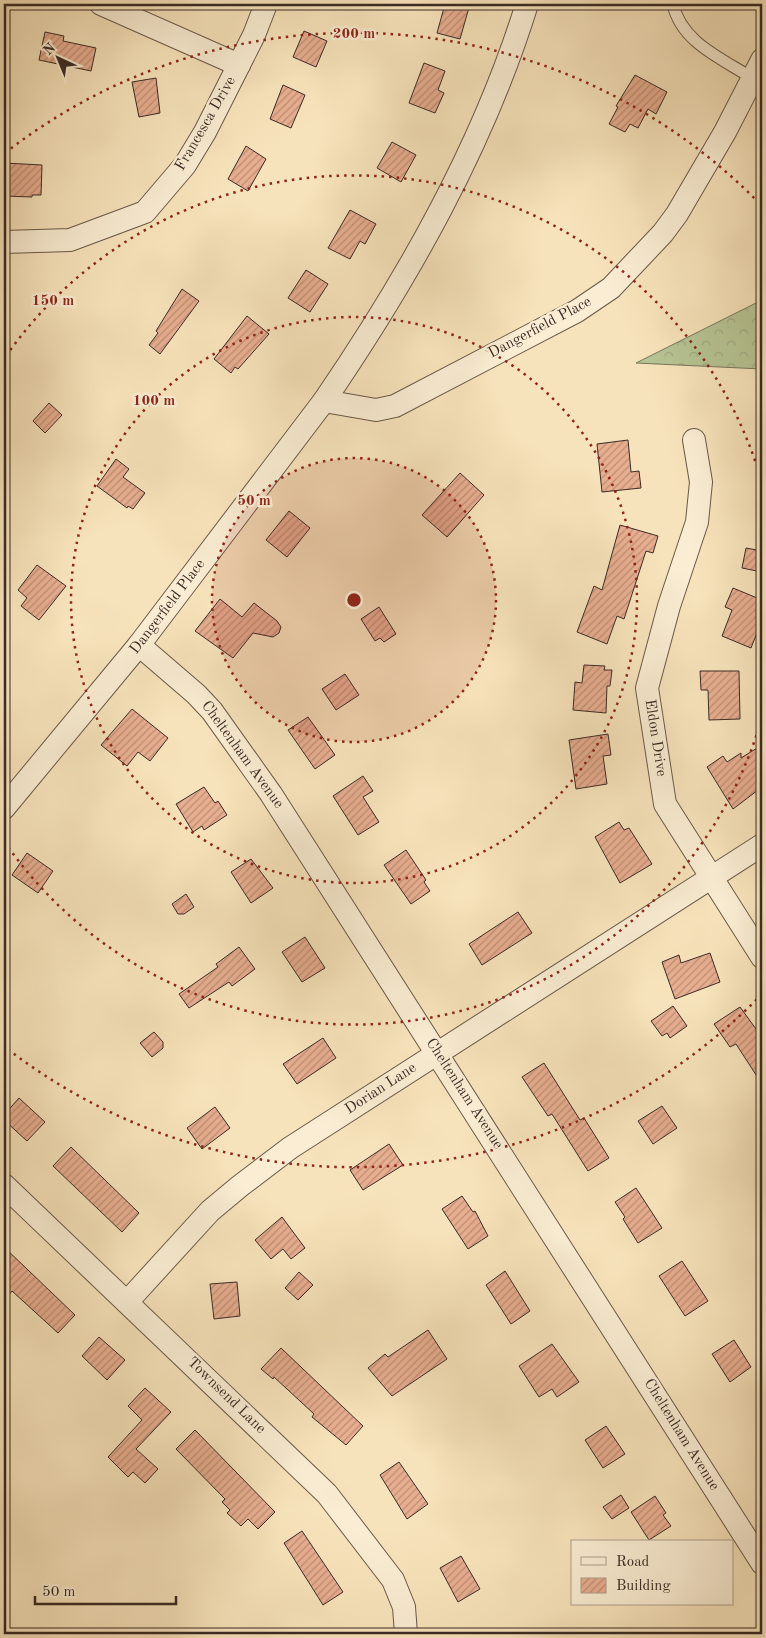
<svg xmlns="http://www.w3.org/2000/svg" width="766" height="1638" viewBox="0 0 766 1638" font-family="'Old Standard TT',serif">
<style>
.forest{fill:url(#forest-crowns);stroke:#78785c}
.building{fill:url(#building-hatch);stroke:#3a2b25}
.lines{fill:none;stroke-linecap:round;stroke-linejoin:round}
.lane-casing{stroke:#69594a;stroke-width:13}
.street-casing{stroke:#69594a;stroke-width:24}
.lane{stroke:#faedd3;stroke-width:11}
.street{stroke:#faedd3;stroke-width:22}
.ring{fill:none;stroke:#8f2418;stroke-width:2.5;stroke-dasharray:2.5 5}
.labels{text-anchor:middle;dominant-baseline:central;stroke-width:5;stroke-linejoin:round;paint-order:stroke}
.street-label{font-size:15px;fill:#3a2b25;stroke:#faedd3}
.centre{fill:#8f2418;stroke:#faedd3;stroke-width:2.5}
.ring-label{font-size:15px;text-anchor:middle;font-weight:bold;fill:#8f2418;stroke:#faedd3;stroke-width:5;stroke-linejoin:round;paint-order:stroke}
</style>
<defs>
<pattern id="forest-crowns" width="20" height="18" patternUnits="userSpaceOnUse" patternTransform="scale(1.25)"><rect width="20" height="18" fill="#b7c594"/><path d="M2 6a3 3 0 1 1 6 0M12 15a3 3 0 1 1 6 0" fill="none" stroke="#9ea97f"/></pattern>
<pattern id="building-hatch" width="6" height="6" patternUnits="userSpaceOnUse" patternTransform="scale(1.25)"><rect width="6" height="6" fill="#e8ae90"/><path d="M-1 1l2-2M0 6l6-6M5 7l2-2" fill="none" stroke="#bd8e75"/></pattern>
</defs>
<rect width="100%" height="100%" fill="#f7e3bb"/>
<filter id="stains"><feTurbulence type="fractalNoise" baseFrequency=".004" numOctaves="4"/><feColorMatrix values="0 0 0 0 .2 0 0 0 0 .09 0 0 0 0 .02 0 0 0 .5 -.17"/></filter>
<radialGradient id="worn" r=".72"><stop offset=".6" stop-color="#630" stop-opacity="0"/><stop offset="1" stop-color="#630" stop-opacity=".3"/></radialGradient>
<polygon class="forest" points="762,300 762,369 636,363"/>
<g class="building">
<polygon points="445,4 470,4 460,39 437,33"/>
<polygon points="304,31 327,41 316,67 293,57"/>
<polygon points="45,32 64,36 63,41 96,48 91,71 39,60"/>
<polygon points="424,63 445,71 438,90 444,93 435,113 409,103"/>
<polygon points="635,75 667,92 656,114 648,109 638,128 630,124 625,132 609,124 618,107 616,106"/>
<polygon points="156,78 160,113 139,117 132,82"/>
<polygon points="283,85 305,95 291,128 270,119"/>
<polygon points="392,142 416,155 401,182 377,168"/>
<polygon points="246,146 266,159 248,191 228,179"/>
<polygon points="4,163 42,165 41,195 32,195 32,197 4,196"/>
<polygon points="350,210 376,224 365,244 360,241 350,259 328,248"/>
<polygon points="306,270 328,284 310,312 288,298"/>
<polygon points="182,289 199,301 160,354 149,345 158,333 156,331"/>
<polygon points="247,316 269,334 238,369 235,367 231,373 214,359"/>
<polygon points="49,403 62,415 45,433 33,421"/>
<polygon points="628,440 631,472 639,471 641,488 602,492 597,444"/>
<polygon points="116,459 129,469 123,477 145,493 133,509 128,506 127,508 97,486"/>
<polygon points="460,473 484,495 447,537 422,515"/>
<polygon points="289,511 310,528 287,557 266,540"/>
<polygon points="620,525 658,536 653,553 646,551 624,619 617,616 607,644 577,632 594,586 602,590"/>
<polygon points="746,548 762,551 762,572 742,568"/>
<polygon points="37,565 66,586 39,620 21,606 27,598 18,590"/>
<polygon points="733,588 762,600 762,620 751,648 722,636 732,610 725,607"/>
<polygon points="220,599 242,617 254,603 277,621 281,627 279,633 273,637 253,633 233,658 195,631"/>
<polygon points="379,607 396,634 384,642 380,638 375,641 361,619"/>
<polygon points="584,665 605,666 604,670 612,670 610,686 607,686 606,713 573,710 575,682 582,683"/>
<polygon points="700,671 739,671 740,719 709,720 708,690 701,690"/>
<polygon points="345,674 359,695 336,710 322,689"/>
<polygon points="132,709 168,738 150,761 138,752 127,766 101,745"/>
<polygon points="308,717 335,755 315,769 288,730"/>
<polygon points="608,734 611,755 603,756 607,784 576,789 569,740"/>
<polygon points="762,745 762,787 733,809 707,767 723,756 727,762 741,753 741,758"/>
<polygon points="363,776 373,791 363,797 379,822 358,835 333,796"/>
<polygon points="204,787 215,803 218,801 227,815 204,830 202,826 193,832 176,804"/>
<polygon points="619,822 624,830 629,828 652,864 620,883 595,837"/>
<polygon points="406,850 426,880 424,882 430,891 411,904 384,865"/>
<polygon points="27,853 53,871 38,893 12,875"/>
<polygon points="251,859 273,888 251,903 231,872"/>
<polygon points="186,894 194,907 184,914 178,914 172,904"/>
<polygon points="518,912 532,933 482,965 469,944"/>
<polygon points="305,937 325,968 302,982 282,952"/>
<polygon points="239,947 255,969 232,986 229,982 189,1008 179,994 218,967 216,964"/>
<polygon points="710,953 720,982 675,999 662,962 679,955 681,963"/>
<polygon points="673,1006 687,1026 670,1038 667,1033 662,1036 651,1021"/>
<polygon points="740,1007 756,1029 762,1024 762,1084 736,1044 730,1047 714,1024"/>
<polygon points="154,1032 163,1042 163,1048 152,1057 140,1043"/>
<polygon points="323,1038 336,1058 297,1084 283,1064"/>
<polygon points="544,1063 580,1120 584,1118 609,1158 588,1171 552,1114 548,1116 522,1077"/>
<polygon points="19,1098 45,1122 27,1141 4,1120 4,1115"/>
<polygon points="662,1106 677,1128 653,1144 638,1121"/>
<polygon points="215,1107 230,1128 202,1149 187,1128"/>
<polygon points="389,1144 403,1165 363,1190 350,1170"/>
<polygon points="71,1147 139,1213 122,1232 53,1166"/>
<polygon points="636,1188 662,1228 638,1243 623,1219 625,1217 615,1202"/>
<polygon points="462,1196 473,1212 475,1211 488,1236 468,1249 442,1209"/>
<polygon points="282,1217 305,1248 291,1259 283,1249 271,1259 255,1240"/>
<polygon points="4,1247 75,1315 58,1333 12,1291 4,1301"/>
<polygon points="682,1261 708,1301 685,1316 659,1276"/>
<polygon points="505,1271 530,1311 511,1324 486,1285"/>
<polygon points="299,1272 313,1285 298,1300 285,1288"/>
<polygon points="237,1282 240,1316 214,1319 210,1284"/>
<polygon points="428,1330 447,1359 392,1396 368,1368 385,1354 388,1357"/>
<polygon points="99,1337 125,1360 107,1380 82,1356"/>
<polygon points="734,1340 751,1367 730,1382 712,1354"/>
<polygon points="552,1344 579,1382 557,1397 552,1389 539,1397 519,1366"/>
<polygon points="281,1348 363,1426 346,1445 312,1417 314,1414 274,1377 273,1379 261,1369"/>
<polygon points="145,1388 171,1412 136,1449 158,1469 145,1483 133,1472 128,1477 108,1457 142,1420 128,1406"/>
<polygon points="606,1426 625,1454 603,1468 585,1440"/>
<polygon points="195,1430 275,1512 258,1529 248,1519 241,1526 227,1513 230,1510 222,1502 225,1499 176,1449"/>
<polygon points="399,1462 428,1504 407,1519 380,1475"/>
<polygon points="621,1495 629,1508 612,1519 603,1507"/>
<polygon points="655,1496 666,1513 663,1515 671,1526 649,1540 631,1512"/>
<polygon points="302,1531 343,1592 323,1605 284,1543"/>
<polygon points="461,1556 480,1589 458,1602 440,1568"/>
</g>
<g class="lines">
<g class="lane-casing">
<path id="lane" d="M673,4C681,42 721,58 752,78"/>
</g>
<g class="street-casing">
<g id="street">
<polyline points="101,4 239,65"/>
<polyline points="4,242 70,240 145,212 185,165 205,132 254,35 266,4"/>
<path d="M324,401C408,278 483,146 527,4"/>
<polyline points="694,440 701,482 697,522 669,606 647,688 665,804 762,957"/>
<polyline points="139,645 196,694 212,711 271,794 762,1563"/>
<polyline points="4,808 139,645 324,401 376,410 395,406 577,311 611,288 663,233 677,214 725,132 762,60"/>
<polyline points="4,1185 327,1494 393,1580 404,1607 406,1634"/>
<polyline points="127,1302 210,1211 240,1186 290,1148 762,845"/>
</g>
</g>
<use href="#lane" class="lane"/>
<use href="#street" class="street"/>
</g>
<circle cx="354" cy="600" r="142" fill="#8f2418" fill-opacity=".12"/>
<g class="ring">
<circle cx="354" cy="600" r="142"/>
<circle cx="354" cy="600" r="283"/>
<path d="M761 721A425 425 0 0 1 6 844M6 356A425 425 0 0 1 761 479"/>
<path d="M762 994A567 567 0 0 1 5 1047M5 153A567 567 0 0 1 762 206"/>
</g>
<g class="labels">
<g class="street-label">
<text transform="translate(206 124) rotate(-60)">Francesca Drive</text>
<text transform="translate(540 328) rotate(-28)">Dangerfield Place</text>
<text transform="translate(168 607) rotate(-53)">Dangerfield Place</text>
<text transform="translate(655 738) rotate(81)">Eldon Drive</text>
<text transform="translate(242 755) rotate(54)">Cheltenham Avenue</text>
<text transform="translate(381 1089) rotate(-33)">Dorian Lane</text>
<text transform="translate(464 1094) rotate(57)">Cheltenham Avenue</text>
<text transform="translate(226 1396) rotate(44)">Townsend Lane</text>
<text transform="translate(681 1435) rotate(58)">Cheltenham Avenue</text>
</g>
</g>
<circle cx="354" cy="600" r="8" class="centre"/>
<g class="ring-label">
<text x="354" y="38">200 m</text>
<text x="53" y="305">150 m</text>
<text x="154" y="405">100 m</text>
<text x="254" y="505">50 m</text>
</g>
<rect width="766" height="1638" fill="none" stroke="#f7e3bb" stroke-width="20"/>
<rect x="5" y="5" width="756" height="1628" fill="none" stroke="#3a2b25" stroke-width="2.5"/>
<rect x="10" y="10" width="746" height="1618" fill="none" stroke="#3a2b25"/>
<rect x="571" y="1540" width="162" height="65" fill="#faedd3" stroke="#ad9f8d"/>
<rect x="581" y="1557" width="25" height="8" fill="#faedd3" stroke="#ad9f8d"/>
<text x="616" y="1566" font-size="15" fill="#3a2b25">Road</text>
<rect x="581" y="1578" width="25" height="15" fill="url(#building-hatch)" stroke="#ad9f8d"/>
<text x="616" y="1590" font-size="15" fill="#3a2b25">Building</text>
<g transform="translate(58 58) rotate(316)" stroke="#faedd3" stroke-width="4" paint-order="stroke">
<path d="M0-4L9 19L0 12L-9 19Z" fill="#3a2b25"/>
<text y="-8" font-size="14" font-weight="bold" text-anchor="middle" fill="#3a2b25">N</text>
</g>
<path d="M35 1596v8h141v-8" fill="none" stroke="#3a2b25" stroke-width="2.5"/>
<text x="42" y="1596" font-size="15" fill="#3a2b25" stroke="#faedd3" stroke-width="4" paint-order="stroke">50 m</text>
<rect width="100%" height="100%" filter="url(#stains)"/>
<rect width="100%" height="100%" fill="url(#worn)"/>
</svg>
